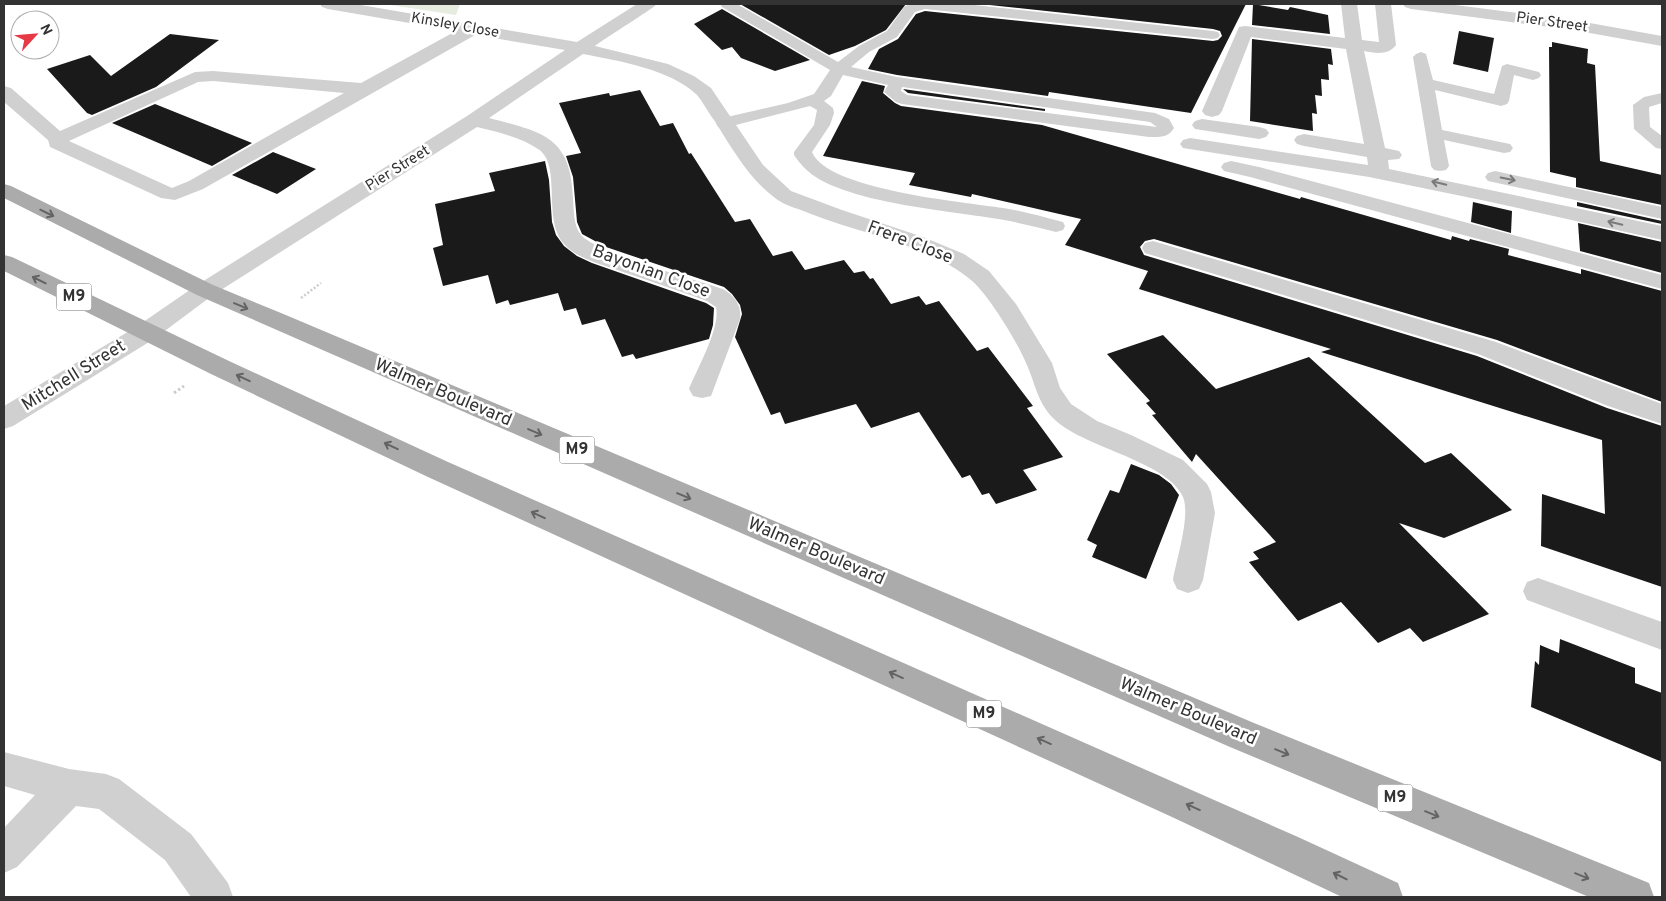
<svg xmlns="http://www.w3.org/2000/svg" width="1666" height="901" viewBox="0 0 1666 901" font-family="Overpass,sans-serif">
<style>
.green{fill:#e6ecdf}
.building{fill:#1a1a1a}
.lines{fill:none;stroke-linecap:round;stroke-linejoin:round}
.path-far1{stroke:#cdcdcd;stroke-width:2.5;stroke-dasharray:2 2;stroke-linecap:butt}
.path{stroke:#cdcdcd;stroke-width:3;stroke-dasharray:2.5 2.5;stroke-linecap:butt}
.lane{fill:#d0d0d0;fill-rule:evenodd}
.street{fill:#d0d0d0;fill-rule:evenodd}
.primary{fill:#ababab;fill-rule:evenodd}
.oneway{stroke:#7a7a7a}
.oneway2{stroke:#636363}
.labels{text-anchor:middle;dominant-baseline:central;stroke-width:5;stroke-linejoin:round;paint-order:stroke}
.far-street-label{font-size:15px;fill:#333;stroke:#fff}
.shield{fill:#fff;stroke:#707070;stroke-width:1}
.shield-label{font-size:16px;font-weight:bold;fill:#333}
.street-label{font-size:18px;fill:#333;stroke:#fff}
</style>
<rect width="100%" height="100%" fill="#fff"/>
<polygon class="green" points="384,4 460,4 456,15"/>
<g class="building">
<polygon points="740,4 906,4 886,30 855,46 829,55"/>
<polygon points="980,4 1246,4 1191,113 1049,92 1048,96 897,75 868,69 879,49 898,39 916,14 925,11 1213,41 1218,40 1222,36 1220,31 1213,29"/>
<polygon points="1253,4 1288,10 1290,7 1328,15 1330,34 1252,25"/>
<polygon points="722,9 810,60 775,71 741,58 732,47 722,50 694,24"/>
<polygon points="1459,31 1494,38 1488,72 1453,64"/>
<polygon points="170,34 219,40 156,87 92,115 87,113 47,69 90,55 111,76"/>
<polygon points="1252,39 1331,49 1333,65 1328,64 1329,80 1321,79 1322,96 1315,95 1317,114 1312,113 1313,131 1250,121"/>
<polygon points="1552,42 1588,49 1587,63 1595,65 1600,161 1662,175 1662,205 1576,187 1576,178 1550,172 1549,47 1552,47"/>
<polygon points="862,81 885,86 883,93 895,103 901,106 1042,125 1300,199 1301,197 1451,240 1452,236 1469,241 1470,239 1509,249 1508,255 1581,274 1581,269 1662,291 1662,402 1497,340 1154,239 1145,241 1140,247 1144,255 1477,356 1607,408 1662,426 1662,587 1541,546 1542,494 1605,514 1602,440 1321,352 1331,349 1139,289 1148,271 1065,245 1081,219 972,194 971,197 909,185 915,173 823,156"/>
<polygon points="903,89 1045,109 1045,111 908,93"/>
<polygon points="640,90 660,126 673,123 689,154 691,153 735,222 750,219 773,256 792,251 805,270 844,260 854,273 864,271 870,279 873,278 891,304 919,296 926,305 939,301 977,351 988,347 1033,406 1027,408 1063,457 1023,470 1037,490 996,504 989,493 982,495 970,475 962,478 919,412 871,428 856,404 785,424 780,412 771,415 735,337 742,314 740,305 732,294 724,287 606,247 582,234 577,222 573,177 566,156 581,153 559,103 609,93 610,96"/>
<polygon points="155,104 252,143 212,166 112,123"/>
<polygon points="273,152 316,169 277,194 232,175"/>
<polygon points="545,161 549,180 552,222 556,235 564,246 577,256 592,263 706,303 714,308 713,325 709,339 636,359 633,354 622,357 605,319 582,325 576,308 564,311 558,293 510,305 508,300 496,304 488,275 443,286 433,248 443,245 435,204 495,191 489,173"/>
<polygon points="1473,202 1512,211 1511,233 1471,222"/>
<polygon points="1577,202 1662,221 1662,224 1577,206"/>
<polygon points="1578,223 1662,242 1662,273 1580,251"/>
<polygon points="1163,335 1216,389 1309,357 1425,463 1451,453 1512,510 1444,538 1399,523 1489,614 1423,642 1410,628 1378,643 1341,602 1298,621 1249,562 1259,559 1253,552 1276,542 1196,454 1192,462 1152,415 1156,414 1146,403 1150,401 1107,354"/>
<polygon points="1131,464 1159,475 1171,484 1179,495 1146,579 1092,557 1097,545 1087,540 1110,490 1119,493"/>
<polygon points="1560,639 1635,668 1635,683 1662,693 1662,762 1531,707 1535,661 1539,665 1540,645 1559,653"/>
</g>
<g class="lines">
<polyline class="path-far1" points="301,298 321,283"/>
<polyline class="path" points="174,393 184,386"/>
<g class="lane">
<path d="M720,4H737L838,62L859,46L887,31L905,6L913,4H965L1213,31L1218,32L1220,35L1218,38L1213,39L925,9L915,12L897,37L869,52L851,67L897,77L1155,113L1169,119L1174,128C1168,138 1160,137 1149,137L902,104L896,102L884,92L888,85L843,75L831,96L824,101L833,108L834,113L830,125L812,152C827,190 964,202 1003,208C1023,211 1043,217 1063,222L1065,226L1063,230L1056,232C1032,226 1009,220 985,217C940,210 843,201 809,172C804,168 798,161 794,155V152L814,125L817,110L810,106L724,128L718,127L716,123L718,119L788,103L814,94L830,70L722,7ZM902,87L1150,122L1157,127L907,95L901,91Z"/>
<polygon points="1421,52 1426,54 1433,80 1494,94 1502,66 1507,64 1539,72 1541,75 1539,78 1533,80 1514,75 1509,101 1507,104 1501,106 1435,90 1442,130 1510,144 1513,148 1510,152 1504,153 1444,140 1449,166 1446,170 1440,171 1434,170 1431,166 1413,57 1416,54"/>
<polygon points="1662,93 1662,103 1649,107 1650,127 1662,136 1662,149 1656,148 1634,129 1633,105 1644,97"/>
</g>
<g class="street">
<path d="M320,4H355L577,42L637,4H657C654,8 604,39 595,46L668,64L694,76L711,88L763,165L791,191L842,210L923,237L964,254L989,271L1016,304L1052,363L1060,388L1071,404L1097,421L1131,435L1183,460L1207,484L1211,492L1215,513L1203,580L1199,589L1188,593L1177,589L1173,580C1176,561 1192,512 1182,495C1164,460 1081,447 1053,418C1037,402 1035,382 1026,363C1018,343 988,294 971,280C929,245 862,234 811,214C800,209 785,206 775,198C748,178 732,148 714,120C708,112 703,102 697,95C670,69 619,61 583,54L489,118C542,132 571,136 573,198C574,210 573,225 581,235C593,251 699,281 723,289C735,296 742,306 740,319L711,396L702,398L693,396L689,389C697,369 721,327 716,307L707,301C679,291 651,281 623,272C605,265 579,260 565,245C541,220 563,165 538,149C520,137 497,132 477,127L213,295L154,339L13,426L4,429V406L136,327L197,285L467,116L565,50L475,35L203,189L175,200L161,198L50,147L48,140L4,102V86L11,88L60,131L195,72L213,71L361,83L456,31L328,9L322,7ZM213,81L344,93L189,181L172,188L69,141L198,82Z"/>
<path d="M1341,4H1357L1362,40L1379,42L1375,4H1391L1396,45C1388,56 1375,53 1364,51L1385,148L1399,151L1402,155L1399,159L1388,160L1389,169L1662,226V240L1486,201L1369,177L1183,148L1180,144L1183,140L1190,138L1368,165L1367,157L1304,146L1297,144L1294,140L1297,136L1304,134L1364,144L1346,49L1251,37L1222,111L1219,115L1212,117L1205,115L1202,111L1239,27L1245,26L1345,38Z"/>
<polygon points="1403,4 1447,4 1573,20 1662,36 1662,46 1573,30 1411,9 1405,7"/>
<polygon points="1202,119 1259,127 1266,129 1269,133 1266,137 1259,139 1195,129 1192,125 1195,121"/>
<polygon points="1231,161 1259,167 1662,275 1662,289 1250,177 1224,171 1221,167 1224,163"/>
<polygon points="1495,171 1662,207 1662,219 1488,181 1485,177 1488,173"/>
<polygon points="1153,241 1496,342 1662,404 1662,424 1608,406 1478,354 1145,253 1142,248 1145,243"/>
<polygon points="1538,578 1662,622 1662,650 1527,600 1523,591 1527,582"/>
<polygon points="4,752 69,769 106,774 119,779 191,834 228,883 233,897 191,897 165,860 99,809 76,806 17,867 4,873 4,828 35,795 4,786"/>
</g>
<g class="primary">
<polygon points="4,184 11,186 213,285 281,313 1254,723 1649,883 1654,897 1589,897 1230,747 197,295 4,198"/>
<polygon points="4,255 12,257 229,361 448,462 1298,837 1398,883 1403,897 1342,897 1172,817 428,477 211,374 4,271"/>
</g>
</g>
<defs><path id="oneway-shaft" d="M-6 0H5M1.5-3L5.5 0L1.5 3" fill="none" stroke-width="1.6" stroke-linecap="round" stroke-linejoin="round" transform="scale(1.25)"/></defs>
<g class="oneway">
<use href="#oneway-shaft" transform="translate(1508 179) rotate(12)"/>
<use href="#oneway-shaft" transform="translate(1439 183) rotate(-167)"/>
<use href="#oneway-shaft" transform="translate(1615 223) rotate(-167)"/>
</g>
<g class="oneway2">
<use href="#oneway-shaft" transform="translate(47 213) rotate(26)"/>
<use href="#oneway-shaft" transform="translate(39 280) rotate(-154)"/>
<use href="#oneway-shaft" transform="translate(241 306) rotate(23)"/>
<use href="#oneway-shaft" transform="translate(243 378) rotate(-155)"/>
<use href="#oneway-shaft" transform="translate(535 432) rotate(23)"/>
<use href="#oneway-shaft" transform="translate(391 446) rotate(-155)"/>
<use href="#oneway-shaft" transform="translate(684 496) rotate(23)"/>
<use href="#oneway-shaft" transform="translate(538 515) rotate(-155)"/>
<use href="#oneway-shaft" transform="translate(896 675) rotate(-156)"/>
<use href="#oneway-shaft" transform="translate(1044 741) rotate(-156)"/>
<use href="#oneway-shaft" transform="translate(1282 752) rotate(22)"/>
<use href="#oneway-shaft" transform="translate(1193 807) rotate(-156)"/>
<use href="#oneway-shaft" transform="translate(1432 814) rotate(22)"/>
<use href="#oneway-shaft" transform="translate(1340 876) rotate(-154)"/>
<use href="#oneway-shaft" transform="translate(1582 876) rotate(22)"/>
</g>
<g class="labels">
<g class="far-street-label">
<text transform="translate(1552 23) rotate(8)">Pier Street</text>
<text transform="translate(455 26) rotate(10)">Kinsley Close</text>
<text transform="translate(398 169) rotate(-32)">Pier Street</text>
</g>
<g class="shield">
<rect x="56.5" y="283.5" width="35" height="27" rx="4"/>
<rect x="559.5" y="436.5" width="35" height="27" rx="4"/>
<rect x="966.5" y="700.5" width="35" height="27" rx="4"/>
<rect x="1377.5" y="784.5" width="35" height="27" rx="4"/>
</g>
<g class="shield-label">
<text x="74" y="297">M9</text>
<text x="577" y="450">M9</text>
<text x="984" y="714">M9</text>
<text x="1395" y="798">M9</text>
</g>
<g class="street-label">
<text transform="translate(910 243) rotate(21)">Frere Close</text>
<text transform="translate(651 272) rotate(20)">Bayonian Close</text>
<text transform="translate(74 376) rotate(-32)">Mitchell Street</text>
<text transform="translate(443 393) rotate(23)">Walmer Boulevard</text>
<text transform="translate(816 552) rotate(23)">Walmer Boulevard</text>
<text transform="translate(1188 712) rotate(23)">Walmer Boulevard</text>
</g>
</g>
<rect width="1666" height="901" fill="none" stroke="#333333" stroke-width="10"/>
<g transform="translate(35 35) rotate(64)"><circle r="24" fill="#ffffff" stroke="#adadad"/>
<path d="M0-4L9 19L0 12L-9 19Z" fill="#e63946"/>
<text y="-8" font-size="14" font-weight="bold" text-anchor="middle" fill="#333333">N</text>
</g>
</svg>
